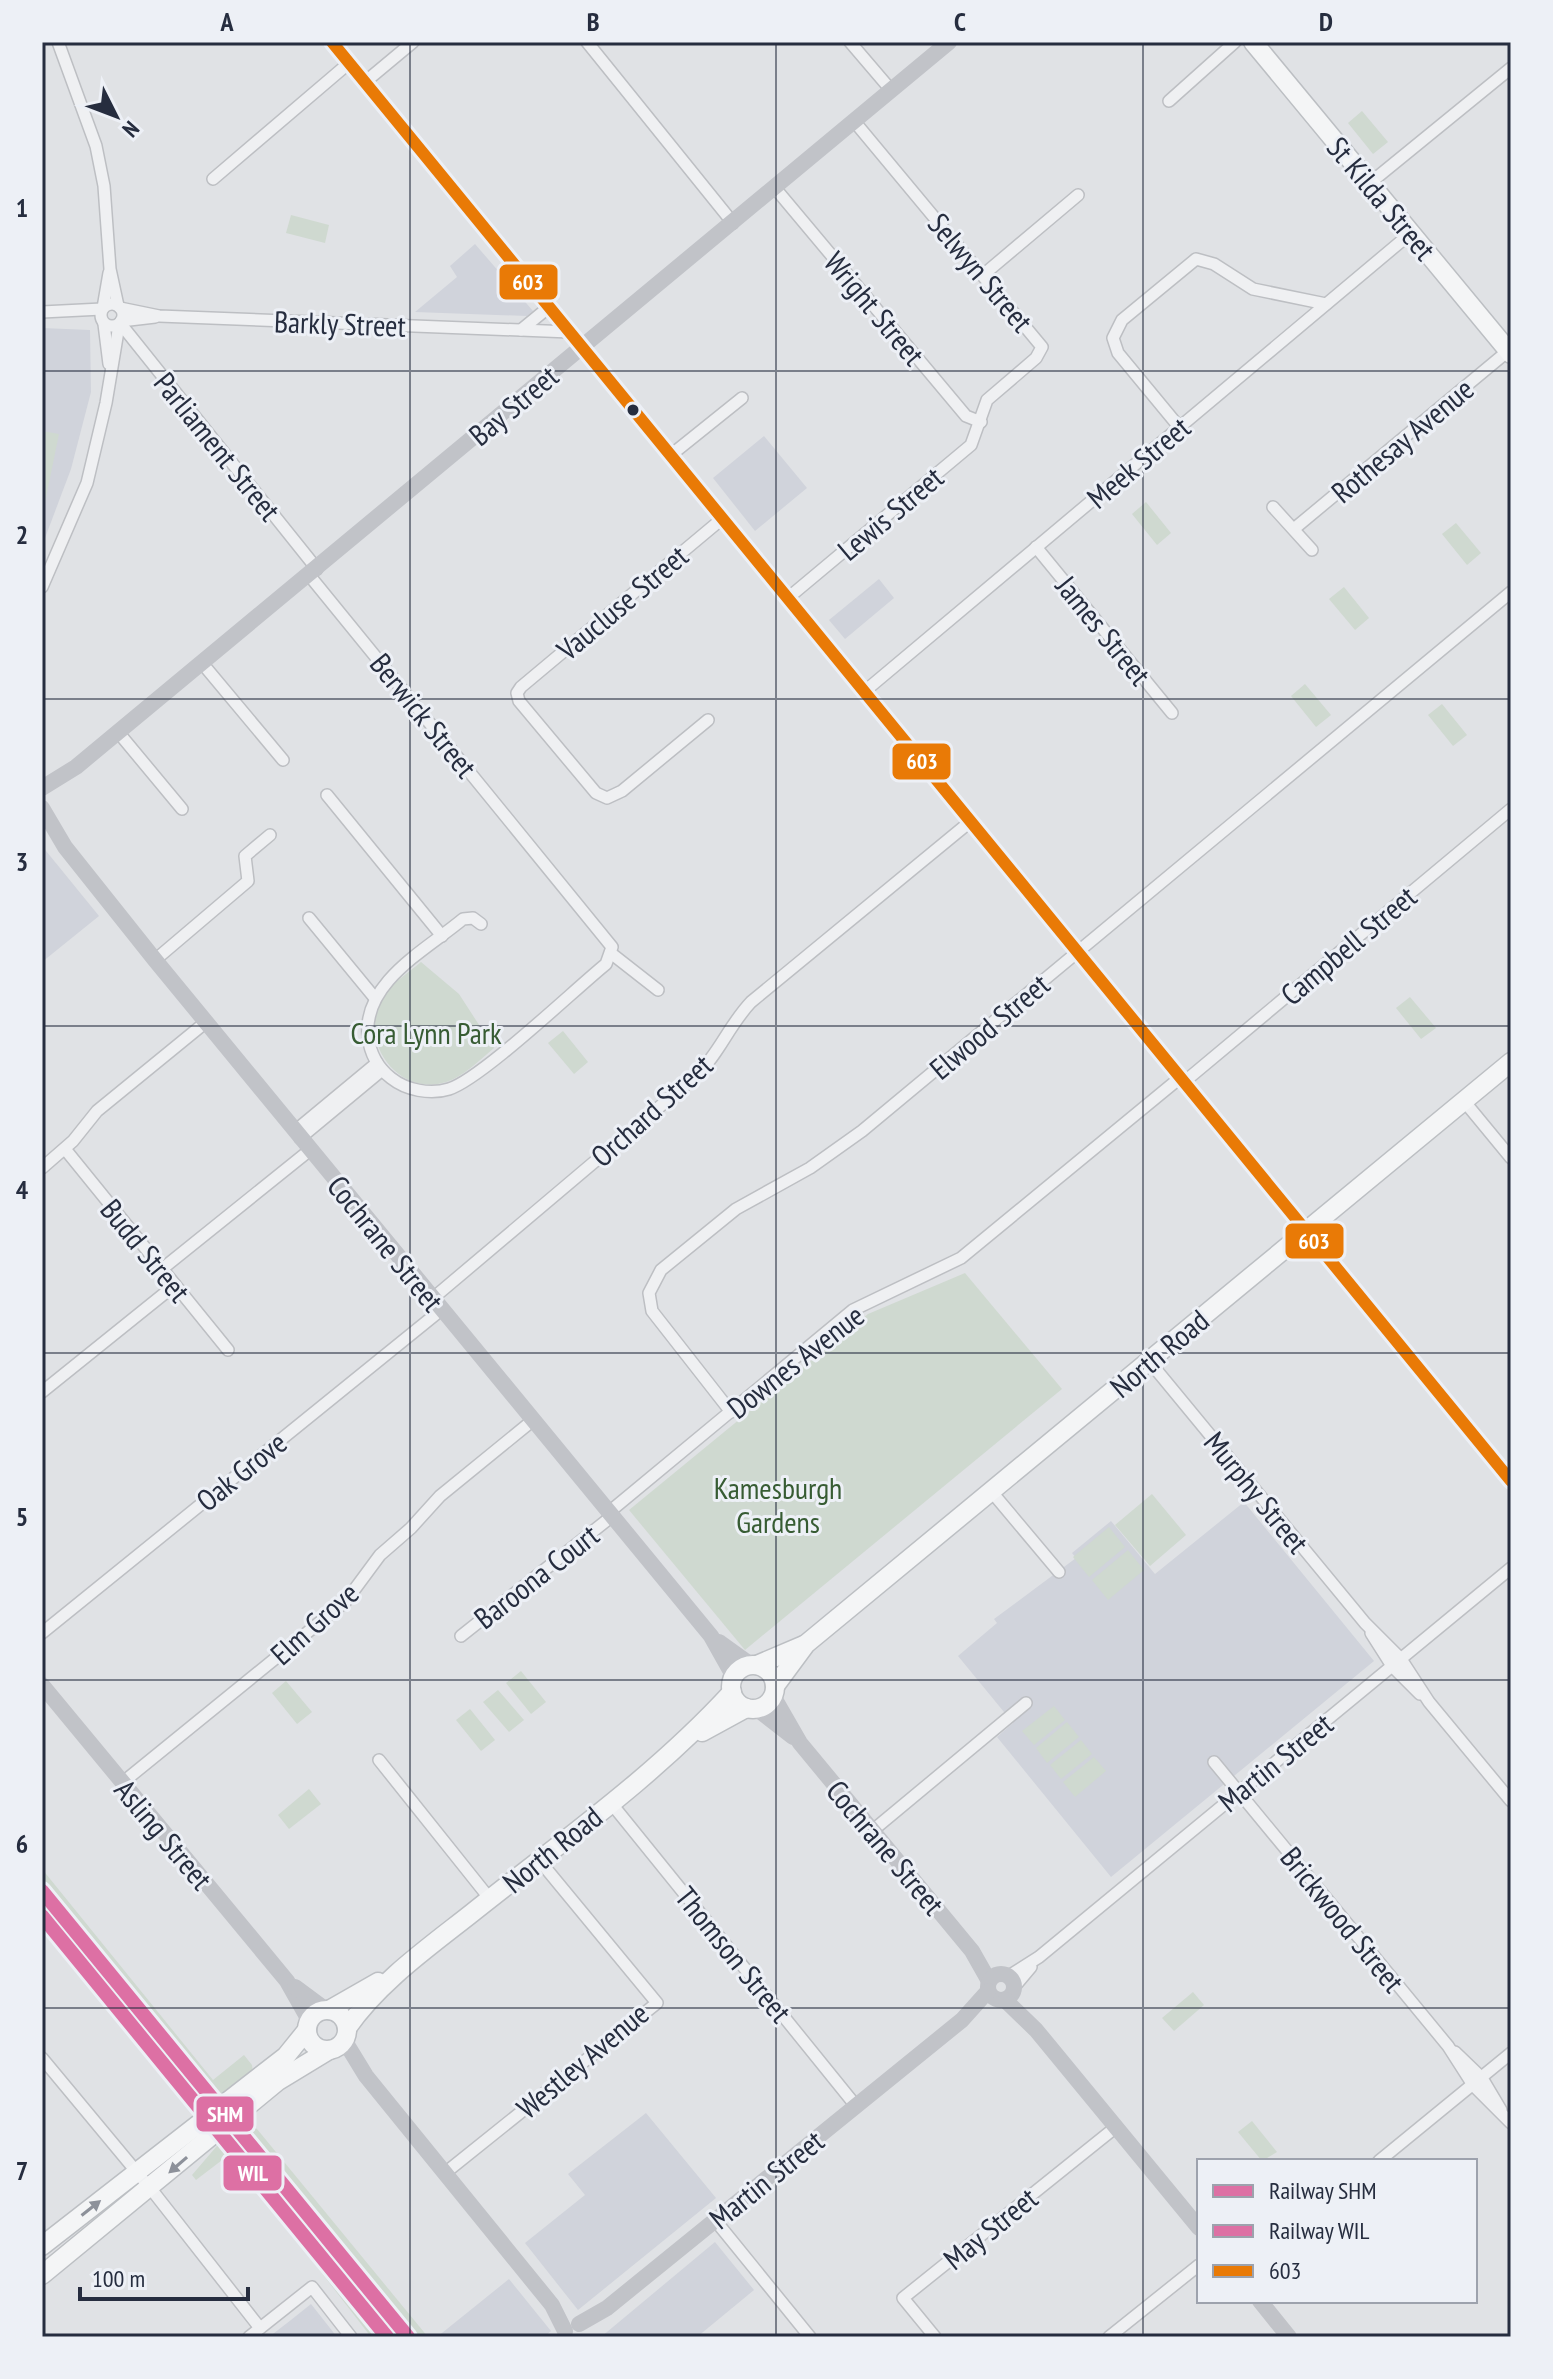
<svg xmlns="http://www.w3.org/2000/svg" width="1553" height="2379" viewBox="0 0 1553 2379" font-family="'PT Sans Narrow',sans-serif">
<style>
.built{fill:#d0d3db}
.green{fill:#cfd9d0}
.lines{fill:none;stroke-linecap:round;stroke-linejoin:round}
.street-casing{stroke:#bdbfc3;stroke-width:14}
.primary-casing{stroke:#bcbfc3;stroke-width:21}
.street{stroke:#eff0f2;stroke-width:11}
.secondary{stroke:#c1c3c8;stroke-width:16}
.primary{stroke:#f4f5f6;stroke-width:18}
.bus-1-casing{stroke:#edf0f6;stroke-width:18}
.bus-1{stroke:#e97a06;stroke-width:12}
.rail-1-casing{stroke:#edf0f6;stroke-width:20}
.rail-2-casing{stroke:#edf0f6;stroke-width:20}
.rail-1{stroke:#dd70a4;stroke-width:14}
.rail-2{stroke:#dd70a4;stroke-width:14}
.oneway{fill:#8d919a}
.grid{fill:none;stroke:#262d3f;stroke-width:2;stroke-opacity:0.55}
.bus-dot{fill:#262d3f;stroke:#edf0f6;stroke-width:3}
.labels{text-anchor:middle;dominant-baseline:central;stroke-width:6;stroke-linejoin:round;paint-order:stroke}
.street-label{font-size:30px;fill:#262d3f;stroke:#edf0f6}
.park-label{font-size:30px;fill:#375c33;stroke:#edf0f6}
.line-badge{stroke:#edf0f6;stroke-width:3}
.badge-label{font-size:22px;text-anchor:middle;font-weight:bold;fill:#fff}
.neatline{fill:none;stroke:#262d3f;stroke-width:3}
.grid-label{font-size:26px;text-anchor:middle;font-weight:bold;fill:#262d3f}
</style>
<rect width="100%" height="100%" fill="#e0e2e5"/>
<g class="built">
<polygon points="475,244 533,311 527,316 415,312 457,277 450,266"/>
<polygon points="42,328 90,330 91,392 71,469 42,546"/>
<polygon points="764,436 807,488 755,531 713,478"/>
<polygon points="879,579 894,598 845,639 829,620"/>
<polygon points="42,846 99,916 42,962"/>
<polygon points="1244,1502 1374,1661 1111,1877 997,1737 1013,1723 958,1656 997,1623 994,1619 1076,1558 1072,1553 1111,1521 1155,1574"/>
<polygon points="42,1884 216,2097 208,2104 206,2105 183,2079 42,1908"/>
<polygon points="646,2113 716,2198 578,2310 525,2243 585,2195 568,2174"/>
<polygon points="239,2124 340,2246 414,2337 393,2337 228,2133"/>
<polygon points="715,2242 754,2290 697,2337 601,2337"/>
<polygon points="509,2279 551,2331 544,2337 437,2337"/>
<polygon points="311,2304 337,2337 269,2337 291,2320"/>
</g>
<g class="green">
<polygon points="1362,111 1388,142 1373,154 1348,123"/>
<polygon points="291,215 329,225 325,243 286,233"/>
<polygon points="42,431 59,434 42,517"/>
<polygon points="1146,502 1171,533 1157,545 1132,514"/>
<polygon points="1456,523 1481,553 1467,565 1442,534"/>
<polygon points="1344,587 1369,618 1355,630 1329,599"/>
<polygon points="1305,684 1331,715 1316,727 1291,696"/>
<polygon points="1442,704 1467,735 1453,746 1428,715"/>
<path d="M421,962L459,994L494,1048C477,1062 461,1080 438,1084C393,1091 360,1039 381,1000C389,985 408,973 421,962Z"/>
<polygon points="1410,997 1436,1028 1421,1039 1396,1008"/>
<polygon points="563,1031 588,1062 574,1074 548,1043"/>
<polygon points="965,1273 1062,1389 745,1650 629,1510 868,1314"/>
<polygon points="1152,1494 1186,1535 1150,1566 1115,1525"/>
<polygon points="1109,1527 1125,1547 1089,1577 1073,1557"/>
<polygon points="1128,1550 1144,1570 1108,1600 1092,1580"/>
<polygon points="521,1671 546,1702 531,1714 506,1683"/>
<polygon points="286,1681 312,1712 297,1724 272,1693"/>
<polygon points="498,1690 524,1720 509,1732 483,1702"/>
<polygon points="1054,1706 1065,1720 1034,1745 1022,1731"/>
<polygon points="470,1709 495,1740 481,1751 456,1720"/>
<polygon points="1067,1722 1079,1737 1047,1763 1036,1748"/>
<polygon points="1081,1740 1092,1754 1061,1779 1050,1765"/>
<polygon points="1094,1757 1106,1771 1075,1797 1063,1782"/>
<polygon points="309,1789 321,1804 289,1829 278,1815"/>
<polygon points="42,1869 213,2080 244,2055 252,2065 253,2073 219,2100 42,1884"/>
<polygon points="42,1908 183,2079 206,2105 191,2103 42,1921"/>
<polygon points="1193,1992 1204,2005 1174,2031 1162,2018"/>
<polygon points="245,2121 257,2129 428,2337 414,2337 239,2124"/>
<polygon points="1252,2121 1277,2152 1262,2161 1238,2132"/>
<polygon points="228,2133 393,2337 371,2337 230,2154 196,2180 192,2175"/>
</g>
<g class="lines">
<g class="street-casing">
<g id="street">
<polyline points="58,42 96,146 104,186 110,269 118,306"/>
<polyline points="587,42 733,223"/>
<polyline points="850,42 891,90"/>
<polyline points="365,82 413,42"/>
<polyline points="1169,101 1235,42"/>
<polyline points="213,179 349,63"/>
<polyline points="1370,183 1511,68"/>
<polyline points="775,188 966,416 981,422"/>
<polyline points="983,275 1078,195"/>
<circle cx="112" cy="315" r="11"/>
<polyline points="103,308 109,273"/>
<polyline points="120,308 159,316 570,332"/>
<polyline points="42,312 102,309"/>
<polyline points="121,321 155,317"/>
<polyline points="120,323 317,569"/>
<polyline points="104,324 109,364"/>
<polyline points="521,330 549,307"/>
<polyline points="1180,428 1118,353 1113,338 1122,320 1196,259 1214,264 1253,289 1326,304"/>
<polyline points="671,455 742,398"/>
<polyline points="1273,507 1312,550"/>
<polyline points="1295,528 1508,351"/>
<polyline points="1036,547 1172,713"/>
<path d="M309,575L612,947L606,964C574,990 481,1079 449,1089C430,1095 406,1090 391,1078C378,1068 370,1053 368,1036C363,982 426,950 463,919L473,918L481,924"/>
<polyline points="42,587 87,483 106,403 119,325"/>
<polyline points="788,598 971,445 987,400 1036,358 1042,347 854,121"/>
<polyline points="202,663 283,760"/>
<polyline points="865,691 1411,233"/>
<polyline points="708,720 622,791 607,798 596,793 519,701 517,693 521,687 723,518"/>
<polyline points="118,732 182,809"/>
<polyline points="327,795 442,936"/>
<polyline points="309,918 374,997"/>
<polyline points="612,954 658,990"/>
<polyline points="155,960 248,881 245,856 270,835"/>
<polyline points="1184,1082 1511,809"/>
<polyline points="1464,1101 1511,1158"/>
<polyline points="295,1131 377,1063"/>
<polyline points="300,1138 382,1070"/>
<polyline points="65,1149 228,1350"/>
<polyline points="42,1168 73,1141 97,1111 206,1022"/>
<polyline points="162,1269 310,1150"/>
<path d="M432,1299L696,1076C719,1054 729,1025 751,1002L971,821"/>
<polyline points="1149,1361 1365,1623 1401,1659 1429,1702 1511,1801"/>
<polyline points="42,1392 175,1285"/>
<polyline points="731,1412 652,1311 649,1293 661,1270 736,1209 810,1168 862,1131 1511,592"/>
<polyline points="991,1491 1059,1572"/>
<polyline points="608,1513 853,1310 961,1258 1181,1077"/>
<polyline points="42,1633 441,1310"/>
<polyline points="1371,1633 1392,1666 1420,1694"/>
<polyline points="461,1636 611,1517"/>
<polyline points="379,1760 490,1899"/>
<polyline points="1214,1762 1448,2046 1473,2085 1511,2123"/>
<polyline points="122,1783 346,1601 380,1555 411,1528 440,1496 532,1421"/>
<polyline points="611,1803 856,2106"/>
<polyline points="872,1831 1026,1703"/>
<polyline points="1009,1976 1039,1957 1511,1568"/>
<polyline points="1015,1986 1031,1967"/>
<polyline points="1455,2052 1482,2078 1501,2110"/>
<polyline points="42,2058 155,2194 260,2328"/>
<polyline points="1379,2161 1511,2053"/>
<polyline points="445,2173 657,2003 539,1860"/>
<polyline points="715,2220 810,2337"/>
<polyline points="249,2337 312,2287 351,2337"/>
<polyline points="935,2337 903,2298 1116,2127"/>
<polyline points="1109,2337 1199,2265"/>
</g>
</g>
<g class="primary-casing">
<g id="primary">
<polyline points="1253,42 1511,354"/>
<polyline points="757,1665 804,1645"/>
<circle cx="753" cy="1687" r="22"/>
<polyline points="775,1686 806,1644 1511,1062"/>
<polyline points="702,1732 746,1708"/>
<circle cx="327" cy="2030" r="20"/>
<polyline points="329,2010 378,1982"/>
<path d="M347,2028C379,1982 429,1947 472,1913C561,1842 655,1776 732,1692"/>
<polyline points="42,2246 286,2056 307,2030"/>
<polyline points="42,2275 278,2081 329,2050"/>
</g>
</g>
<use href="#street" class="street"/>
<g class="secondary">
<polyline points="332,42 1511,1481"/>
<polyline points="42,788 76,767 949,42"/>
<polyline points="42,808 65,847 155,960 711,1636 734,1677"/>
<polyline points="719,1642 751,1665"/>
<polyline points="42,1685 287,1981 309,2020"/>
<polyline points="773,1696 800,1743 972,1951 989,1981"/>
<polyline points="757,1709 793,1737"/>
<circle cx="1001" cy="1987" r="13"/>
<polyline points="295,1987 326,2010"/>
<polyline points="1005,2000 1036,2030 1199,2228"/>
<polyline points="344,2040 366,2076 552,2305 565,2331"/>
<polyline points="1260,2301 1289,2337"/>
<polyline points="579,2324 607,2308 962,2020 988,1991"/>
</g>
<use href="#primary" class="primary"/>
<g class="bus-1-casing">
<polyline id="bus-1" points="332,42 1511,1481"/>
</g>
<use href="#bus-1" class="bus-1"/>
<g class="rail-1-casing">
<polyline id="rail-1" points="42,1891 408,2337"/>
</g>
<g class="rail-2-casing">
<polyline id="rail-2" points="42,1916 387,2337"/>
</g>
<use href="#rail-1" class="rail-1"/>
<use href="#rail-2" class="rail-2"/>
</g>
<defs><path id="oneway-solid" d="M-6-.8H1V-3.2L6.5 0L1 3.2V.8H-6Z" transform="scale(2)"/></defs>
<g class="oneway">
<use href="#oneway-solid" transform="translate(178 2165) rotate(139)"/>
<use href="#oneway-solid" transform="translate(91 2208) rotate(-38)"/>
</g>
<path class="grid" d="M410,42V2337M776,42V2337M1143,42V2337M42,371H1511M42,699H1511M42,1026H1511M42,1353H1511M42,1680H1511M42,2008H1511"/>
<circle class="bus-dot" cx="633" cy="410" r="7"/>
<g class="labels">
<g class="street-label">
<text transform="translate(1382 198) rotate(50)">St Kilda Street</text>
<text transform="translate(981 272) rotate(50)">Selwyn Street</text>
<text transform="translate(875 308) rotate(50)">Wright Street</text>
<text transform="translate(340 323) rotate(2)">Barkly Street</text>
<text transform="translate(513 405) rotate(-40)">Bay Street</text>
<text transform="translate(1402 440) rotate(-40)">Rothesay Avenue</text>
<text transform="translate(218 446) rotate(51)">Parliament Street</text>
<text transform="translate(1138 462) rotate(-40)">Meek Street</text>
<text transform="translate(890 513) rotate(-40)">Lewis Street</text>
<text transform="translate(622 602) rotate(-40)">Vaucluse Street</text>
<text transform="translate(1104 630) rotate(51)">James Street</text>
<text transform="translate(424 715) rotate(51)">Berwick Street</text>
<text transform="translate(1348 945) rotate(-40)">Campbell Street</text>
<text transform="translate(989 1026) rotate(-40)">Elwood Street</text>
<text transform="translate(651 1110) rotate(-42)">Orchard Street</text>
<text transform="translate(386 1243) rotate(51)">Cochrane Street</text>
<text transform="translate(146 1250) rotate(51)">Budd Street</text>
<text transform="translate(1159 1353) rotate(-40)">North Road</text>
<text transform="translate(795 1361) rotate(-38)">Downes Avenue</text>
<text transform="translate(241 1471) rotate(-39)">Oak Grove</text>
<text transform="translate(1257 1492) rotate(51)">Murphy Street</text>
<text transform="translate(536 1576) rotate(-38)">Baroona Court</text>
<text transform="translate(314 1623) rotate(-42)">Elm Grove</text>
<text transform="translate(1275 1762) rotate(-39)">Martin Street</text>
<text transform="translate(164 1834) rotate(50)">Asling Street</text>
<text transform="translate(886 1847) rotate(50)">Cochrane Street</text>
<text transform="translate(552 1849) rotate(-39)">North Road</text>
<text transform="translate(1343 1919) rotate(51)">Brickwood Street</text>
<text transform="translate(734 1954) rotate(51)">Thomson Street</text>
<text transform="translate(582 2060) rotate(-40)">Westley Avenue</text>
<text transform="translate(766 2179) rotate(-39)">Martin Street</text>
<text transform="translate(990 2228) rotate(-39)">May Street</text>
</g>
<g class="park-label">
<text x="426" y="1032">Cora Lynn Park</text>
<text x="778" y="1487">Kamesburgh<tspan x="778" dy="34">Gardens</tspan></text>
</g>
</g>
<g class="line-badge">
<rect x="498" y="263" width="61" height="38" rx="8" fill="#e97a06"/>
<rect x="891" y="742" width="61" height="39" rx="8" fill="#e97a06"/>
<rect x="1284" y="1222" width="61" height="38" rx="8" fill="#e97a06"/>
<rect x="195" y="2095" width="60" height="38" rx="8" fill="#dd70a4"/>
<rect x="222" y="2154" width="61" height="38" rx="8" fill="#dd70a4"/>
</g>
<g class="badge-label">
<text x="528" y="290">603</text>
<text x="922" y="769">603</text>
<text x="1314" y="1249">603</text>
<text x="225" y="2122">SHM</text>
<text x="253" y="2181">WIL</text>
</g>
<rect width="1553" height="2379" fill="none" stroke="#edf0f6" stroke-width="88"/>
<rect x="1197" y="2159" width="280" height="144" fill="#edf0f6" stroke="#9da2ad" stroke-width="2"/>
<rect x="1213" y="2185" width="40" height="12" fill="#dd70a4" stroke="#9da2ad" stroke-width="2"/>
<text x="1269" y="2199" font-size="24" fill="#262d3f">Railway SHM</text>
<rect x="1213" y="2225" width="40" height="12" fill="#dd70a4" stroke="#9da2ad" stroke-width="2"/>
<text x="1269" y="2239" font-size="24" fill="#262d3f">Railway WIL</text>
<rect x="1213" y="2265" width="40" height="12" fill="#e97a06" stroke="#9da2ad" stroke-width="2"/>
<text x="1269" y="2279" font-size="24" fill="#262d3f">603</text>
<g transform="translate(116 116) rotate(132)" stroke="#edf0f6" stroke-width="6" paint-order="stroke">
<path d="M0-6L14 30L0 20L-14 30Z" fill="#262d3f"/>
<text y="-12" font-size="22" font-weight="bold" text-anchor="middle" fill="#262d3f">N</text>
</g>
<path d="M80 2287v12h168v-12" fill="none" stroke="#262d3f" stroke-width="4"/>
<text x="92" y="2287" font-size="24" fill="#262d3f" stroke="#edf0f6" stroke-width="6" paint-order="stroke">100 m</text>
<rect x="44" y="44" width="1465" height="2291" class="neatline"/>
<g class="grid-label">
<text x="227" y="31">A</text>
<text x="593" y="31">B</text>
<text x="960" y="31">C</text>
<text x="1326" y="31">D</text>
<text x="22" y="217">1</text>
<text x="22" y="544">2</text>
<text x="22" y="871">3</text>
<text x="22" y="1199">4</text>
<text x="22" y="1526">5</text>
<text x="22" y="1853">6</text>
<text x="22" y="2180">7</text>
</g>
</svg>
